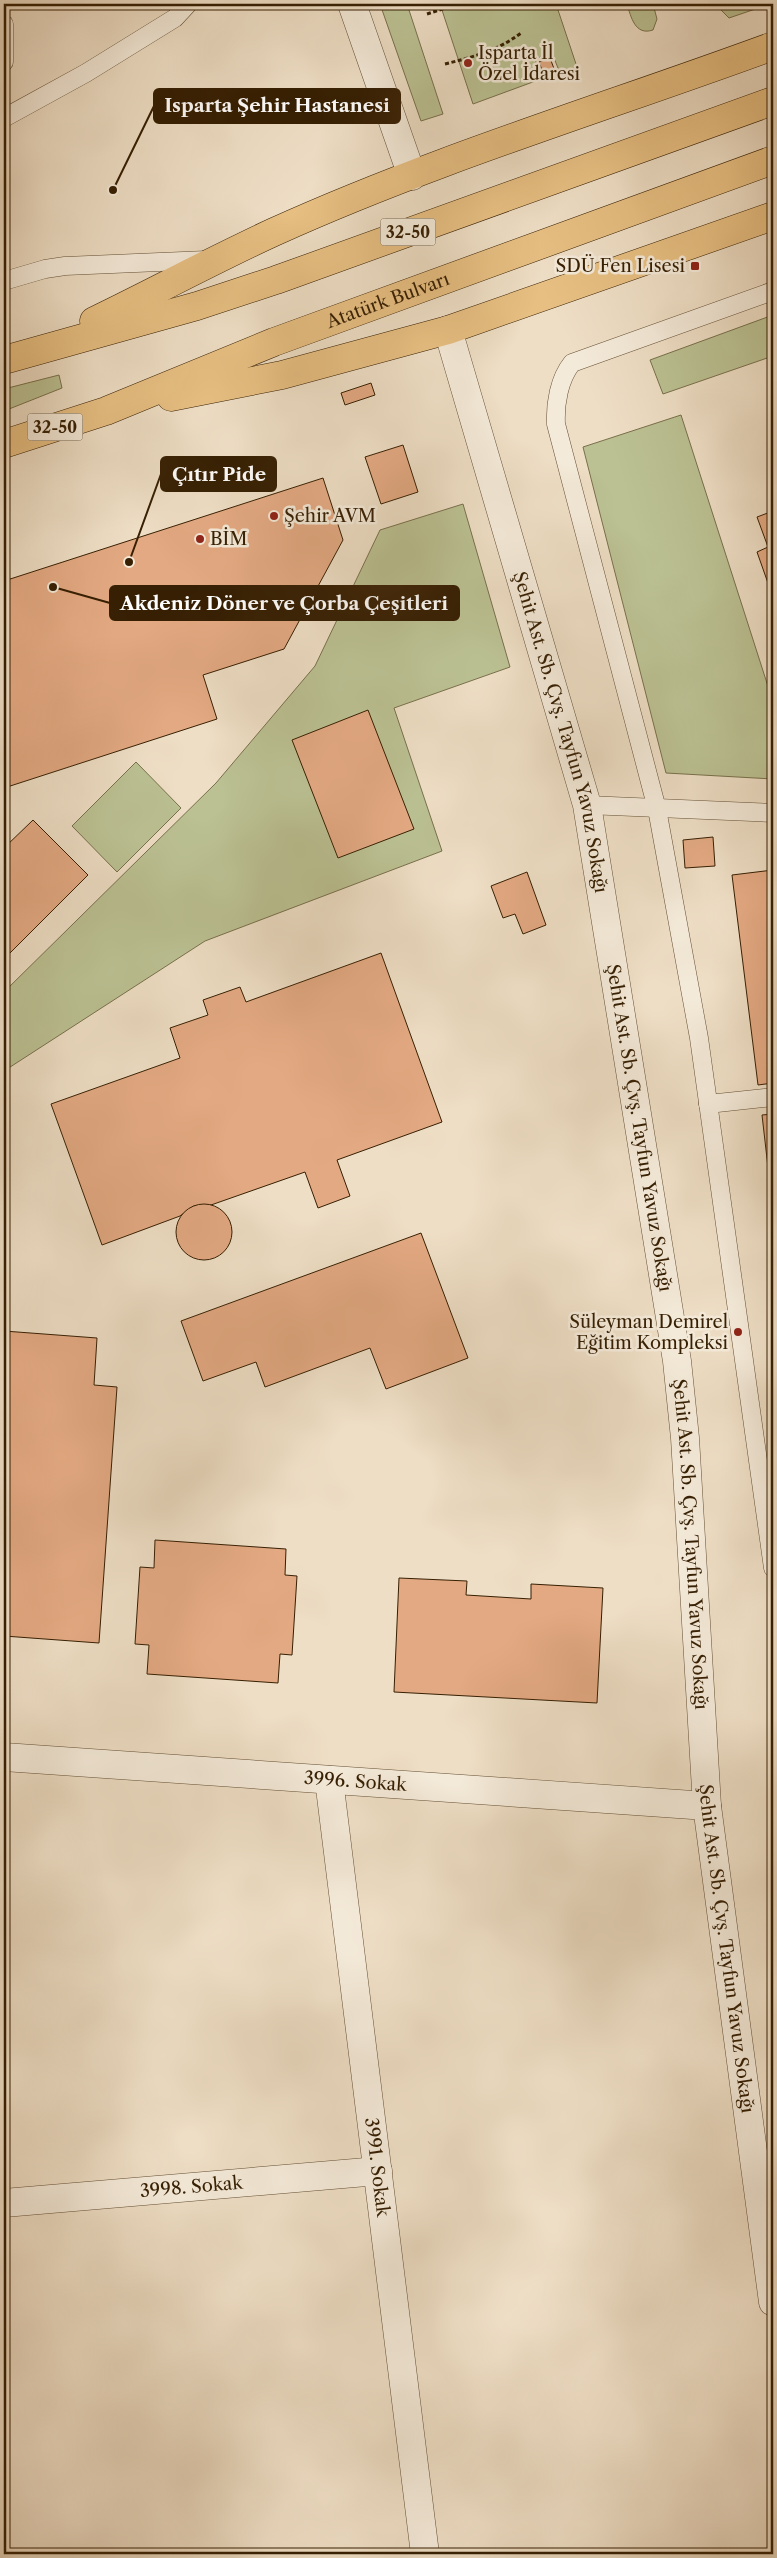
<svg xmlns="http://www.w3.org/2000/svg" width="777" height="2558" viewBox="0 0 777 2558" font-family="'Libre Caslon Text',serif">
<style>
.green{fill:#bbc193;stroke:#78704b}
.building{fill:#e3a982;stroke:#361f03}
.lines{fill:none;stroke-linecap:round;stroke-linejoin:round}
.service-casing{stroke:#644f34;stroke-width:19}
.minor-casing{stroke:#644f34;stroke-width:29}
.primary-casing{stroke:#361f03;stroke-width:29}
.path{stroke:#361f03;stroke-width:3;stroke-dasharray:4 2.5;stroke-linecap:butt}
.service{stroke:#f4ead9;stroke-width:18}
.minor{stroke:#f4ead9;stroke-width:28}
.primary{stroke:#e7bf82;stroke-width:28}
.poi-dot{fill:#8f2418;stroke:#f4ead9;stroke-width:2}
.labels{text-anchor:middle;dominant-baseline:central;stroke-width:5;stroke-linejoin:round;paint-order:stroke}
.shield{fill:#f4ead9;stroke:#6f5c43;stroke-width:1}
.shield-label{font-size:16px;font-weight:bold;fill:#361f03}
.poi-label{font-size:18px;fill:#361f03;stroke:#f4ead9;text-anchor:start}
.street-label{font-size:18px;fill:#361f03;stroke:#f4ead9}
.leader{fill:none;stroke:#361f03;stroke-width:2}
.callout-dot{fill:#361f03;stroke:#f4ead9;stroke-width:2}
.callout{fill:#361f03;stroke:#361f03;stroke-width:2}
.callout-label{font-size:19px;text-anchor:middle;font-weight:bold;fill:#fff}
</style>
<rect width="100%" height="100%" fill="#eedec5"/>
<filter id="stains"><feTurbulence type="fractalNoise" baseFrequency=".004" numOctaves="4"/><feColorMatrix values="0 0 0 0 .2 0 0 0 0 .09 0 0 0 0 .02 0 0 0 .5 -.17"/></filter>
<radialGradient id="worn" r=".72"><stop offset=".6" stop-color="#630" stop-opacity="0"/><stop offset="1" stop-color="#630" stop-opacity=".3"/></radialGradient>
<g class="green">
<polygon points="380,4 407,4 443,114 421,121"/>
<polygon points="440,4 556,4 577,67 560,73 552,53 535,59 541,79 473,104"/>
<path d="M627,4H653L657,19L653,30C635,36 631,17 627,4Z"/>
<polygon points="715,4 770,4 729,18"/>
<polygon points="773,315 773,356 663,394 650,360"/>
<polygon points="59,375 62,388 4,411 4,389"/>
<polygon points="681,415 773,702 773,779 666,773 583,447"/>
<polygon points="463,504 510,667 394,708 442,851 205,941 4,1071 4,992 216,783 315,666 380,530"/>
<polygon points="136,762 181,808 117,872 72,826"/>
</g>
<g class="building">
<polygon points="550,58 556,74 545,78 539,62"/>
<polygon points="371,383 375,395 345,405 341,393"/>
<polygon points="403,445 418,492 381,504 365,457"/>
<polygon points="323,478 343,540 284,649 203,675 217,719 4,788 4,581"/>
<polygon points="773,511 773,584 769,586 757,552 768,547 757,517"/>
<polygon points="368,710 414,829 338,858 292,740"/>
<polygon points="33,820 88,875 4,959 4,848"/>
<polygon points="713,837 715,866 685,868 683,840"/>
<polygon points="773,870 773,1083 758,1085 732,875"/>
<polygon points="527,872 546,925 523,934 515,914 503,918 491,886"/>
<polygon points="381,953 442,1122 337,1160 350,1196 318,1208 305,1172 211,1205 194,1206 180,1216 102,1245 51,1104 180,1058 170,1028 208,1015 203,1000 240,987 246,1002"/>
<polygon points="773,1114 773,1211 762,1115"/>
<circle cx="204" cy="1232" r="28"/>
<polygon points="421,1233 468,1358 386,1389 370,1348 265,1387 256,1362 203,1381 181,1321"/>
<polygon points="4,1331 97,1338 94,1385 117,1387 99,1643 4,1636"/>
<polygon points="155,1540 286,1549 285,1575 297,1576 292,1655 280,1654 278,1683 147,1674 149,1645 135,1644 140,1567 154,1568"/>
<polygon points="399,1578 467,1581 466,1595 531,1599 531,1584 603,1588 597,1703 394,1692"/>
</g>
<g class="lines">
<g class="service-casing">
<g id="service">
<polyline points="4,24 4,62"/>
<polyline points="4,118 86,73 175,18 188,4"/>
<polyline points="4,281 45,269 65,266 207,260"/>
<path d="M773,291L572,363C559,379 555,404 556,424L657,809L699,1038L773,1568"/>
<polyline points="587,805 773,813"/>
<polyline points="708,1104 773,1097"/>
</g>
</g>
<g class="minor-casing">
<g id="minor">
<polyline points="352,4 412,176"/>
<path id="s1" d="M448,330L587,805L677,1361L685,1438L707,1806L773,2302"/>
<path id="s2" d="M4,1757L707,1806"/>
<path id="s3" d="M329,1780L425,2554"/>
<path id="s4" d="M4,2203L378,2171"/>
</g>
</g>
<g class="primary-casing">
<g id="primary">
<path d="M94,321C154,292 213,260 274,232C435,159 607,107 773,46"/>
<polyline points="4,360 197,306 276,280 773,101"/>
<polyline points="171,397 282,375 448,330 773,216"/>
<path id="s5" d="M4,444L106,411L274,342L773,160"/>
</g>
</g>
<g class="path">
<polyline points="427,14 458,4"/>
<path d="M445,64C473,57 497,51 521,33"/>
</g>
<use href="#service" class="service"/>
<use href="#minor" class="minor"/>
<use href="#primary" class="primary"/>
</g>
<g class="poi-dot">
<circle cx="468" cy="63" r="5"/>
<rect x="690" y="261" width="10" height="10" rx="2.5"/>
<circle cx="274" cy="516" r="5"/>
<circle cx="200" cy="539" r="5"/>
<circle cx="738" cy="1332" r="5"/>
</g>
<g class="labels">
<g class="shield">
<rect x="380.5" y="218.5" width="55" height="27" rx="4"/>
<rect x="27.5" y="413.5" width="55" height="27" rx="4"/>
</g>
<g class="shield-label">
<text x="408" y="232">32-50</text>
<text x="55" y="427">32-50</text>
</g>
<g class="poi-label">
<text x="478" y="53">Isparta İl<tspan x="478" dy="21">Özel İdaresi</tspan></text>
<text x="685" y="266" text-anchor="end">SDÜ Fen Lisesi</text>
<text x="284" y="516">Şehir AVM</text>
<text x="210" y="539">BİM</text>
<text x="728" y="1322" text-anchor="end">Süleyman Demirel<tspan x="728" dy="21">Eğitim Kompleksi</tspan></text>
</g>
<g class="street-label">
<text stroke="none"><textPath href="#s5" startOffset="410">Atatürk Bulvarı</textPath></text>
<text stroke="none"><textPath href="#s1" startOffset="418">Şehit Ast. Sb. Çvş. Tayfun Yavuz Sokağı</textPath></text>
<text stroke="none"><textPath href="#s1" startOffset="822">Şehit Ast. Sb. Çvş. Tayfun Yavuz Sokağı</textPath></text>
<text stroke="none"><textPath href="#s1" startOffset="1242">Şehit Ast. Sb. Çvş. Tayfun Yavuz Sokağı</textPath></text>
<text stroke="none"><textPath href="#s2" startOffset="352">3996. Sokak</textPath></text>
<text stroke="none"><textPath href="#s1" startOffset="1648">Şehit Ast. Sb. Çvş. Tayfun Yavuz Sokağı</textPath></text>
<text stroke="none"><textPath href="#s3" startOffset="390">3991. Sokak</textPath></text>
<text stroke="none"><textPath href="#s4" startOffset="188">3998. Sokak</textPath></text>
</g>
</g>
<path class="leader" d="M113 190L154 106M129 562L161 474M53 587L110 603"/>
<g class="callout-dot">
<circle cx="113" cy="190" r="5"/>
<circle cx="129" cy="562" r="5"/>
<circle cx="53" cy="587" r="5"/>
</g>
<g class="callout">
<rect x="154" y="89" width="246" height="34" rx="5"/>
<rect x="161" y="457" width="115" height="34" rx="5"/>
<rect x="110" y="586" width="349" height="34" rx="5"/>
</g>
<g class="callout-label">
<text x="277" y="112">Isparta Şehir Hastanesi</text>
<text x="219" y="481">Çıtır Pide</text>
<text x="284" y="610">Akdeniz Döner ve Çorba Çeşitleri</text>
</g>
<rect width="777" height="2558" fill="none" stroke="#eedec5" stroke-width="20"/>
<rect x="5" y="5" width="767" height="2548" fill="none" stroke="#361f03" stroke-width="2.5"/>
<rect x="10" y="10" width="757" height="2538" fill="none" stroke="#361f03"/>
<rect width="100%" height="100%" filter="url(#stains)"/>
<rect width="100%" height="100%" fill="url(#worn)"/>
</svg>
